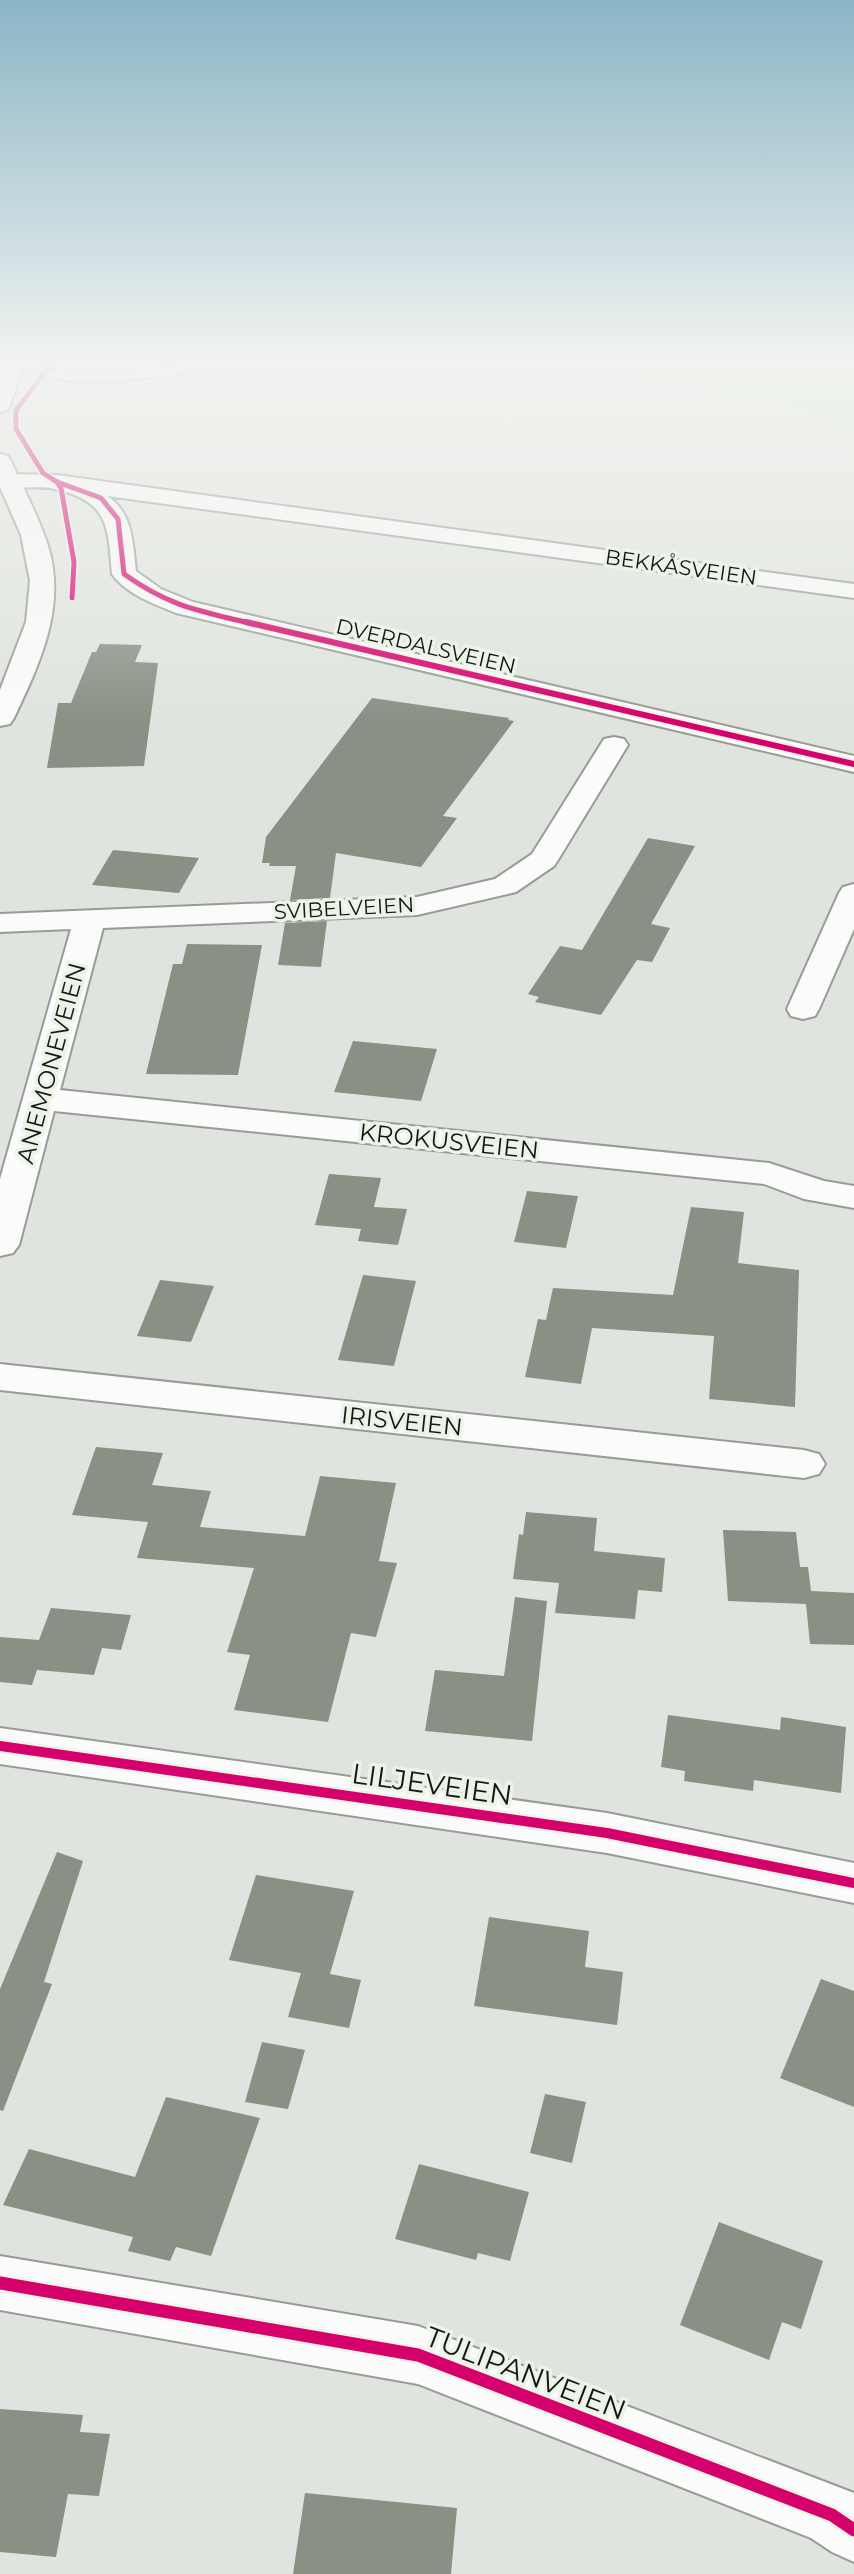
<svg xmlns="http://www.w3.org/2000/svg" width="854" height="2574" viewBox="0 0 854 2574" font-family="Montserrat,sans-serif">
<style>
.green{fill:#d0e3c4}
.building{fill:#899084}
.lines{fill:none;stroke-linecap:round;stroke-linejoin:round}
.lane-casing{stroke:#989b96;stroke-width:3}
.street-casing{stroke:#989b96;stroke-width:4}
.secondary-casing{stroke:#989b96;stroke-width:4}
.lane{fill:#fafbfa;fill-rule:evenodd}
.street{fill:#fafbfa;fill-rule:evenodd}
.secondary{fill:#fafbfa;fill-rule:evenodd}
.cycleway-far3-casing{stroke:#ecf4e8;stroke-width:8}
.cycleway-far2-casing{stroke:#ecf4e8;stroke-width:10}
.cycleway-far1-casing{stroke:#ecf4e8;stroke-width:15}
.cycleway-casing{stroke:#ecf4e8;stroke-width:18}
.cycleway-far3{stroke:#d6006c;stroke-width:5}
.cycleway-far2{stroke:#d6006c;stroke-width:6}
.cycleway-far1{stroke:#d6006c;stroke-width:10}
.cycleway{stroke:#d6006c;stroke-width:13}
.labels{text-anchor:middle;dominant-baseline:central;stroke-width:7;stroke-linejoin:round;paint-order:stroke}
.far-street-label{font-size:21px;fill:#151713;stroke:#ecf4e8}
.street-label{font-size:24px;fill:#151713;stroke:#ecf4e8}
.near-street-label{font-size:28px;fill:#151713;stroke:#ecf4e8}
</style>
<rect width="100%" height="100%" fill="#e0e4de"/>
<polygon class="green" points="578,360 854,360 854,424 747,392"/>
<g class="building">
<polygon points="100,644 142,645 135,662 158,663 144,766 47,768 58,703 71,703 92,652 96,652"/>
<polygon points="372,698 509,718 508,720 514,721 443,816 457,818 421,867 336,853 330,898 290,900 296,866 269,866 270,863 262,863 266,837"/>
<polygon points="648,838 695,846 651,924 670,928 652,962 637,960 601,1015 535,1002 539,997 528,994 560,946 582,950"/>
<polygon points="113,850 199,858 179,893 92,885"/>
<polygon points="327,921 321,967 278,965 285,923"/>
<polygon points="187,944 262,945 238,1075 146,1074 173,964 182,964"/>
<polygon points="353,1041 437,1049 421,1101 334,1092"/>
<polygon points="329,1174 381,1178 374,1207 407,1209 398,1245 358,1241 361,1229 315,1225"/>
<polygon points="527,1191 578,1196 566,1248 514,1242"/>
<polygon points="691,1207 744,1212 738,1263 799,1270 795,1407 709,1399 714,1336 592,1328 581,1384 525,1377 538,1319 546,1320 553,1288 673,1295"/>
<polygon points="363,1275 416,1281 394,1366 338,1360"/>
<polygon points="160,1280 214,1286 191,1342 137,1336"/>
<polygon points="96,1447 163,1453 152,1485 211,1491 200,1527 305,1536 320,1476 396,1483 379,1561 397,1563 376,1637 351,1633 328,1722 234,1710 250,1655 227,1652 254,1568 137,1558 148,1522 72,1515"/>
<polygon points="526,1512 597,1518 594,1551 665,1558 662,1592 638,1590 635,1619 555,1613 559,1583 513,1579 519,1534 523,1535"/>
<polygon points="723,1530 796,1532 800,1567 808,1567 811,1591 854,1593 854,1645 810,1644 806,1604 728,1601"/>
<polygon points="515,1597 547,1601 532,1741 425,1731 435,1670 504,1676"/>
<polygon points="51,1608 131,1615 121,1650 102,1648 94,1675 37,1670 32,1685 0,1682 0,1637 39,1640"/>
<polygon points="668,1715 780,1730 781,1717 846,1727 841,1793 754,1780 753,1791 684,1781 685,1771 661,1767"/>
<polygon points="57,1852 83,1861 44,1982 52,1984 3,2111 0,2110 0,1989"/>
<polygon points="256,1875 354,1891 330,1974 361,1980 349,2028 288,2017 301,1973 229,1960"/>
<polygon points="489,1917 589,1931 585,1967 623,1972 617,2025 474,2006"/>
<polygon points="821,1979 854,1991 854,2107 780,2078"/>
<polygon points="262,2042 305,2050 288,2109 245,2102"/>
<polygon points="545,2094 586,2102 572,2163 530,2153"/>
<polygon points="166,2097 260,2118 211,2256 176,2247 170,2261 128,2251 133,2237 3,2205 29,2149 135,2177"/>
<polygon points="419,2164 529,2192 510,2261 478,2253 476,2260 395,2239"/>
<polygon points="719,2222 823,2261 801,2329 782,2322 769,2360 680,2325"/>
<polygon points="0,2409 83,2415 80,2432 110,2434 99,2496 68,2494 56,2557 0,2552"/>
<polygon points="305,2493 457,2508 451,2574 293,2574"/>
</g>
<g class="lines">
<g class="lane-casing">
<path id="lane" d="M210,361L214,362V368C180,375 67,392 40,372L46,368C101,379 155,369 210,361Z"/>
</g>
<g class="street-casing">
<g id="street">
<path d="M8,474L57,475L854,584V598L107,496C133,512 133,544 136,571L161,589L193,602L854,756V772L176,613C154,604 126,594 112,574C108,527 109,501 55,489C37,485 18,490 0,486V476Z"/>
<polygon points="614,737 624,739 628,745 558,860 554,866 516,892 417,915 103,928 60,1090 769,1163 824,1181 854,1186 854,1208 804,1199 764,1184 54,1111 19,1245 13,1253 0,1256 0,1179 71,929 0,932 0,914 417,897 495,879 532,854 604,739"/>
<polygon points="854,884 854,929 819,1009 815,1016 803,1019 791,1016 787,1009 839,893 843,887"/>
<polygon points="0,1364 804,1450 819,1454 825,1464 819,1474 804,1478 0,1390"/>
<polygon points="0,1728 607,1813 854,1863 854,1903 607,1853 0,1764"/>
<polygon points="0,2256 418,2326 854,2493 854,2562 832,2552 811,2538 418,2384 0,2310"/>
</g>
</g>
<g class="secondary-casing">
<g id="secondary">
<polygon points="5,360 25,360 10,406 7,410 0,412 0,375"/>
<path d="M0,454L8,456L11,461C24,490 40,519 49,549C66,609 39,665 14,718L10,724L0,726V690L26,622L30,581L21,535L0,487Z"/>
</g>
</g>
<use href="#lane" class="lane"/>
<use href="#street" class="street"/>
<use href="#secondary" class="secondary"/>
<g class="cycleway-far3-casing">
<g id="cycleway-far3">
<path d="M55,360L16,410V429L43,473L57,482L101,498L118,519L124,574C170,607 200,611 253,624"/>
<polyline points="57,482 61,488 74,562 72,598"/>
</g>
</g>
<g class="cycleway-far2-casing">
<polyline id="cycleway-far2" points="246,622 854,764"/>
</g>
<g class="cycleway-far1-casing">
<polyline id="cycleway-far1" points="0,1746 607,1833 854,1883"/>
</g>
<g class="cycleway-casing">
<polyline id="cycleway" points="0,2283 418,2355 832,2515 854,2530"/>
</g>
<use href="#cycleway-far3" class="cycleway-far3"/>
<use href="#cycleway-far2" class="cycleway-far2"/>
<use href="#cycleway-far1" class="cycleway-far1"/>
<use href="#cycleway" class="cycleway"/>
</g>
<linearGradient id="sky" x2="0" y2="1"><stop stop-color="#8bb5c6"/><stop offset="0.5" stop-color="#f1f3f0"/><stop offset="1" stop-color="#f1f3f0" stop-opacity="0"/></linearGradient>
<rect width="854" height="721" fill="url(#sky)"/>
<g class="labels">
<g class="far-street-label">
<text transform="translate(681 567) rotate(8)">BEKKÅSVEIEN</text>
<text transform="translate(426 646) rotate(13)">DVERDALSVEIEN</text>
<text transform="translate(344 908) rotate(-3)">SVIBELVEIEN</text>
</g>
<g class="street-label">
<text transform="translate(51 1063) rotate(-75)">ANEMONEVEIEN</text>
<text transform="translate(449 1141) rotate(6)">KROKUSVEIEN</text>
<text transform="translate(402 1421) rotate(6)">IRISVEIEN</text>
</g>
<g class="near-street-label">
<text transform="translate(432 1784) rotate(8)">LILJEVEIEN</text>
<text transform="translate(526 2373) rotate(21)">TULIPANVEIEN</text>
</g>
</g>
</svg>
